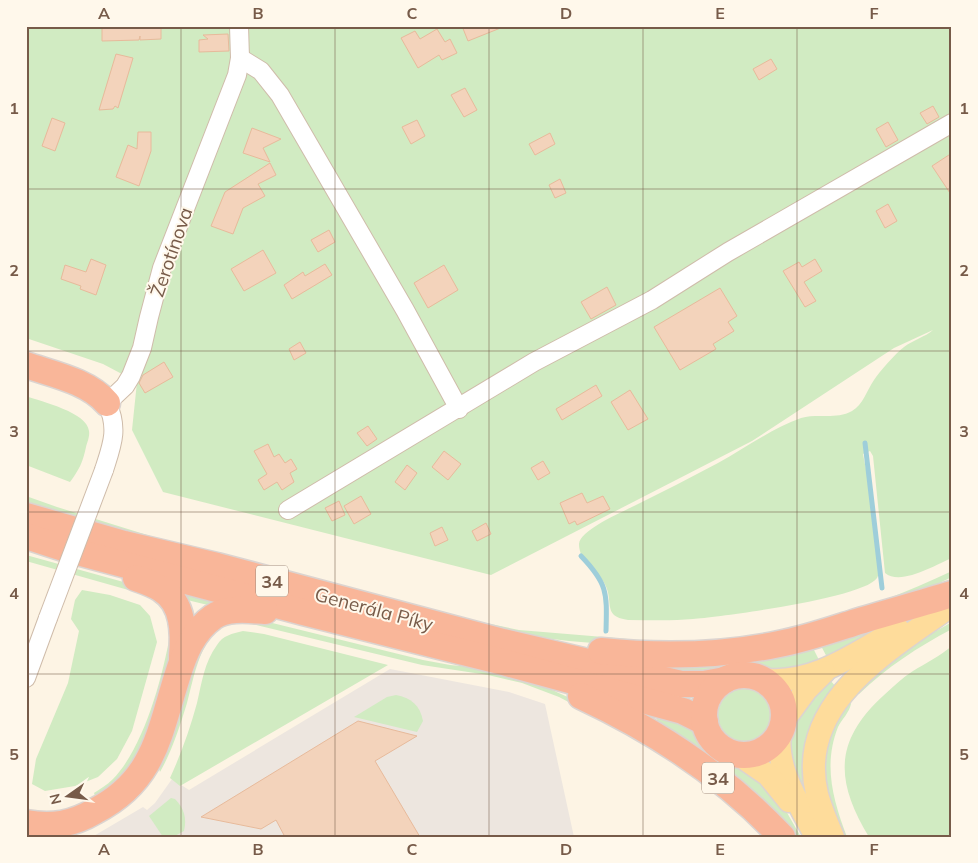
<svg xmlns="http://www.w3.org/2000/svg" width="978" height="863" viewBox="0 0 978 863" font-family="Mulish,sans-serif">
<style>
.industrial{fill:#ede6df}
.green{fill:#d1ebc2}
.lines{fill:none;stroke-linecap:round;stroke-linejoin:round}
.stream{stroke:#9eceda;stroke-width:5}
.building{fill:#f3d3bb;stroke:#e7ba9b}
.minor-casing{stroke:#cfbcaa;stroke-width:20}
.major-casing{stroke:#dcd4d0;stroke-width:25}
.highway-casing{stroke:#dcd4d0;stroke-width:29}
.minor{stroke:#fff;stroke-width:18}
.major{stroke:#fedc9b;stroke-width:22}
.highway{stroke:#f9b699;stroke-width:26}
.minor-bridge-casing{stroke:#cfbcaa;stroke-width:20;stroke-linecap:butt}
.minor-bridge{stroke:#fff;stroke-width:18}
.grid{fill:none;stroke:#775b49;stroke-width:1;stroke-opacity:0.55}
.labels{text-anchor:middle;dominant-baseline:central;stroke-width:4;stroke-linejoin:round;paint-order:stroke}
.shield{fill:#fff8eb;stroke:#a08a7a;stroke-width:1}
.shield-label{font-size:18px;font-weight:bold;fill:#775b49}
.street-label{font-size:19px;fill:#775b49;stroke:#fff8eb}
.neatline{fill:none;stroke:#775b49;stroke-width:2}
.grid-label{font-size:16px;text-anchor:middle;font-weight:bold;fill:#775b49}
</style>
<rect width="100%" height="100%" fill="#fdf4e4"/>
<polygon class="industrial" points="390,669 509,692 545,704 574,837 92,837 143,807 147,810 155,803 172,779 189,790"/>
<g class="green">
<path d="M26,26H952V558C935,565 901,586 885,573L873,456L870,451L863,454C867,474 886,565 877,578C864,598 721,617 693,619C672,621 650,620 628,620C600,616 616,600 603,581C595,569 579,561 579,544C580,530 622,512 634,506C662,492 690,478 718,463C745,448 771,429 801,418C818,413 836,420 852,411C863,405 867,390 874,380C880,371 895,354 904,347C913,340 925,337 933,330L894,348L752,441L491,575L163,492L132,430L137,382L103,364L26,338Z"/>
<path d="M26,396C42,402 87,412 89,431C90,436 87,443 86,447C83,462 79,470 70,482L26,465Z"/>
<polygon points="26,496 57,507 173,543 452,616 519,630 664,642 629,646 569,641 520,635 54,512 26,501"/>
<polygon points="26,555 138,586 167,607 163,609 153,600 139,593 26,561"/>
<path d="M952,571V577L916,594L815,628L814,622C862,610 907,592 952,571Z"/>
<polygon points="175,588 226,599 212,606 183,599"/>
<polygon points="82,590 110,595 140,605 150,616 157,642 132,731 117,759 98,777 75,786 45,791 32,784 36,759 68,683 79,631 71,619 75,600"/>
<polygon points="248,617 423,660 450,665 482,668 539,684 594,709 631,735 559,697 522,683 488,675 422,665 248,623"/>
<path d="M952,622V629C918,647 887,667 859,694L855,695L859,685L906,648Z"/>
<polygon points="889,623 828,659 820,644"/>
<path d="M243,631L264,634L388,665L180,786L170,778C181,754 190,729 197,703C202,682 204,663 217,645C223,635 232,634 243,631Z"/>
<path d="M213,634C197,655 194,677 187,703C180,726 172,751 160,772L158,765L197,648Z"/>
<path d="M170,635L175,640C162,684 154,736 125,773C117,783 105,791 96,799L94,793C100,789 107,785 113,779C144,747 162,679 170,635Z"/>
<polygon points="812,646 820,662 773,673 759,668 748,666 738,667 723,672 672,674 672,663"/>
<path d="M952,646V837H869C835,781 834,741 883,696C893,687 902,678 913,671C926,663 940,656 952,646Z"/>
<polygon points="830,680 836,687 812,805 802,789 788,745 791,731 805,707"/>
<circle cx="745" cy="715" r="27"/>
<path d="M396,695C411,698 420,705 423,721L417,732L354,717L387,697Z"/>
<path d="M849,700L851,704C849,713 842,719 838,727C823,765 833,800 847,837H841C827,804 818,765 831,730C835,720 843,710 849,700Z"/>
<polygon points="660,713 698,729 709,747 718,755 741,765 782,804 801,837 795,837 655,724"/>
<path d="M171,798L175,799C184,808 187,818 184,831L173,837H163L149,816Z"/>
</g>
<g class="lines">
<g class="stream">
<polyline points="865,443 882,588"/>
<path d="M581,556C608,584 607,593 606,631"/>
</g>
</g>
<g class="building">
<polygon points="102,26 118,26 119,28 161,26 161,39 140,40 140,36 139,40 102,41"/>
<polygon points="462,26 503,26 503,27 468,41"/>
<polygon points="437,29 445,42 450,39 457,53 442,60 439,55 418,68 401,38 415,31 420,39"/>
<polygon points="228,34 229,51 199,52 199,40 208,39 203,35"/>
<polygon points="116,54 133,58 118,108 115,106 113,109 99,110"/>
<polygon points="771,59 777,69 759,80 753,69"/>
<polygon points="465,88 477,110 464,117 451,95"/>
<polygon points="933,106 939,117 927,124 920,113"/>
<polygon points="52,118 65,123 55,151 42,146"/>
<polygon points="417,120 425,136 411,144 402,127"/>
<polygon points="888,122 898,140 886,147 876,129"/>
<polygon points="252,128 281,139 263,148 270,162 243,153"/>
<polygon points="138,132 151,132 151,151 139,186 116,177 128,145 137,149"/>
<polygon points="550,133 555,144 535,155 529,144"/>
<polygon points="952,153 952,196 932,166"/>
<polygon points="270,163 276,175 258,184 265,196 243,208 233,234 211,226 225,192"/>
<polygon points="560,179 566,193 555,198 549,185"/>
<polygon points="888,204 897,221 885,228 876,211"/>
<polygon points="329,230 335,242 318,252 311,240"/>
<polygon points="263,250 276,273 244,291 231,269"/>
<polygon points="91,259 106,265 96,295 80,289 81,286 61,279 65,265 86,272"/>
<polygon points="815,259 822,271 804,282 816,301 805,307 783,271 799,262 802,267"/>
<polygon points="325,264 332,275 292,299 284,285 303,272 305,276"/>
<polygon points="444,265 458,290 428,308 414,283"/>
<polygon points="607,287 616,305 591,319 581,302"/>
<polygon points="720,288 737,316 728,322 734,331 713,344 716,349 680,370 654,327"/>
<polygon points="300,342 306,353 294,360 289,349"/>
<polygon points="164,362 173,377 145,393 139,383 143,375"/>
<polygon points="596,385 602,396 562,420 556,409"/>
<polygon points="630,390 648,419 628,430 611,402"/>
<polygon points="368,426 377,439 367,446 357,433"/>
<polygon points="268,444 274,457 279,454 285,463 291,459 297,469 290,473 294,482 282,490 277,482 264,490 258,480 267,474 254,451"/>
<polygon points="444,451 461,464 448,480 432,467"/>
<polygon points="543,461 550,473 538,480 531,468"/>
<polygon points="407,465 417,473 405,490 395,482"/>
<polygon points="582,493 587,503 603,496 610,509 577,525 575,521 569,524 560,503"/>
<polygon points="361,496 371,514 354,524 344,506"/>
<polygon points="339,501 345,515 332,521 325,508"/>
<polygon points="486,523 491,534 477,541 472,531"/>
<polygon points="442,527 448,540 435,546 430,533"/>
<polygon points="358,721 417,736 375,761 420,837 285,837 276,820 261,829 201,817"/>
</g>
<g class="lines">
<g class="minor-casing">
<g id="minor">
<polyline points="240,58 261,71 280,95 405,310 459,409"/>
<path d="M104,470C112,445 119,429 107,403L125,386L131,376L142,348L149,317L162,268L237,75L240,58L239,26"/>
<polyline points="288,510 534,362 652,300 728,252 952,123"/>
<polyline points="26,678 48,618"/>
</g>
</g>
<g class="major-casing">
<g id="major">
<path d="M760,679C811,687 856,653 898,629"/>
<polyline points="784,720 806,690 824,672"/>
<path d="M780,732C775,770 800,804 816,837"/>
<polyline points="739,755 768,775 789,801"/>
<path d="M833,837C827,823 821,809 817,794C795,702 890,650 952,605"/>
</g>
</g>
<g class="highway-casing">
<g id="highway">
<path d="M26,365C52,374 88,381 107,403"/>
<polyline points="26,516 124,544 217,566 503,642 681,684 704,684 725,680"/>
<polyline points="26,536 66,549 303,612 503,662 683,711 705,722"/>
<path d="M136,578C144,581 154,584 161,589C184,603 184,633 182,657"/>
<path d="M601,651C660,657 721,656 779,644C805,639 828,631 853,623C886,613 919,604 952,594"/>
<circle cx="744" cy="715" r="40"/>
<path d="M581,696C656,731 725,776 782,837"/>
<path d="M26,823C52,828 73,824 95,811C154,781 159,734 177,677C184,654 193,631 213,617C228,607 249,610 265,611"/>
</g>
</g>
<use href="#minor" class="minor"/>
<use href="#major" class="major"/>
<use href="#highway" class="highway"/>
<g class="minor-bridge-casing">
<polyline id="minor-bridge" points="48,618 104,470"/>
</g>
<use href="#minor-bridge" class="minor-bridge"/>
</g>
<path class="grid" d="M181,26V837M335,26V837M489,26V837M643,26V837M797,26V837M26,189H952M26,351H952M26,512H952M26,674H952"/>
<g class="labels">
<g class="shield">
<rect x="256" y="565.5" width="32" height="31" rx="4"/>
<rect x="702" y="762.5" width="32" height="31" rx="4"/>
</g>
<g class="shield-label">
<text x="272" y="581">34</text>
<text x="718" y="778">34</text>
</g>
<g class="street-label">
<text transform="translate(171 252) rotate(-71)">Žerotínova</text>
<text transform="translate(374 609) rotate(15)">Generála Píky</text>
</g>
</g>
<rect width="978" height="863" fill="none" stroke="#fff8eb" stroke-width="55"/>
<g transform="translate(68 796) rotate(256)" stroke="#fff8eb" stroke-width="4" paint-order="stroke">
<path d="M0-4L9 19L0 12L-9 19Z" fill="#775b49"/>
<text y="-8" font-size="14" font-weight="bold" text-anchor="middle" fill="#775b49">N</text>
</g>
<rect x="28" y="28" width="922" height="808" class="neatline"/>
<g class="grid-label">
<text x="104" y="19">A</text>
<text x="258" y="19">B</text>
<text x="412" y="19">C</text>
<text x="566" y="19">D</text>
<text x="720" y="19">E</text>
<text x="874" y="19">F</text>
<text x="14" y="114">1</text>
<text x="964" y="114">1</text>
<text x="14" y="276">2</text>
<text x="964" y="276">2</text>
<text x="14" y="437">3</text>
<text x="964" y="437">3</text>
<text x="14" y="599">4</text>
<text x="964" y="599">4</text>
<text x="14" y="760">5</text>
<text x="964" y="760">5</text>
<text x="104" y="855">A</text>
<text x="258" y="855">B</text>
<text x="412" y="855">C</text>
<text x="566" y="855">D</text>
<text x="720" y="855">E</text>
<text x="874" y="855">F</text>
</g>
</svg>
